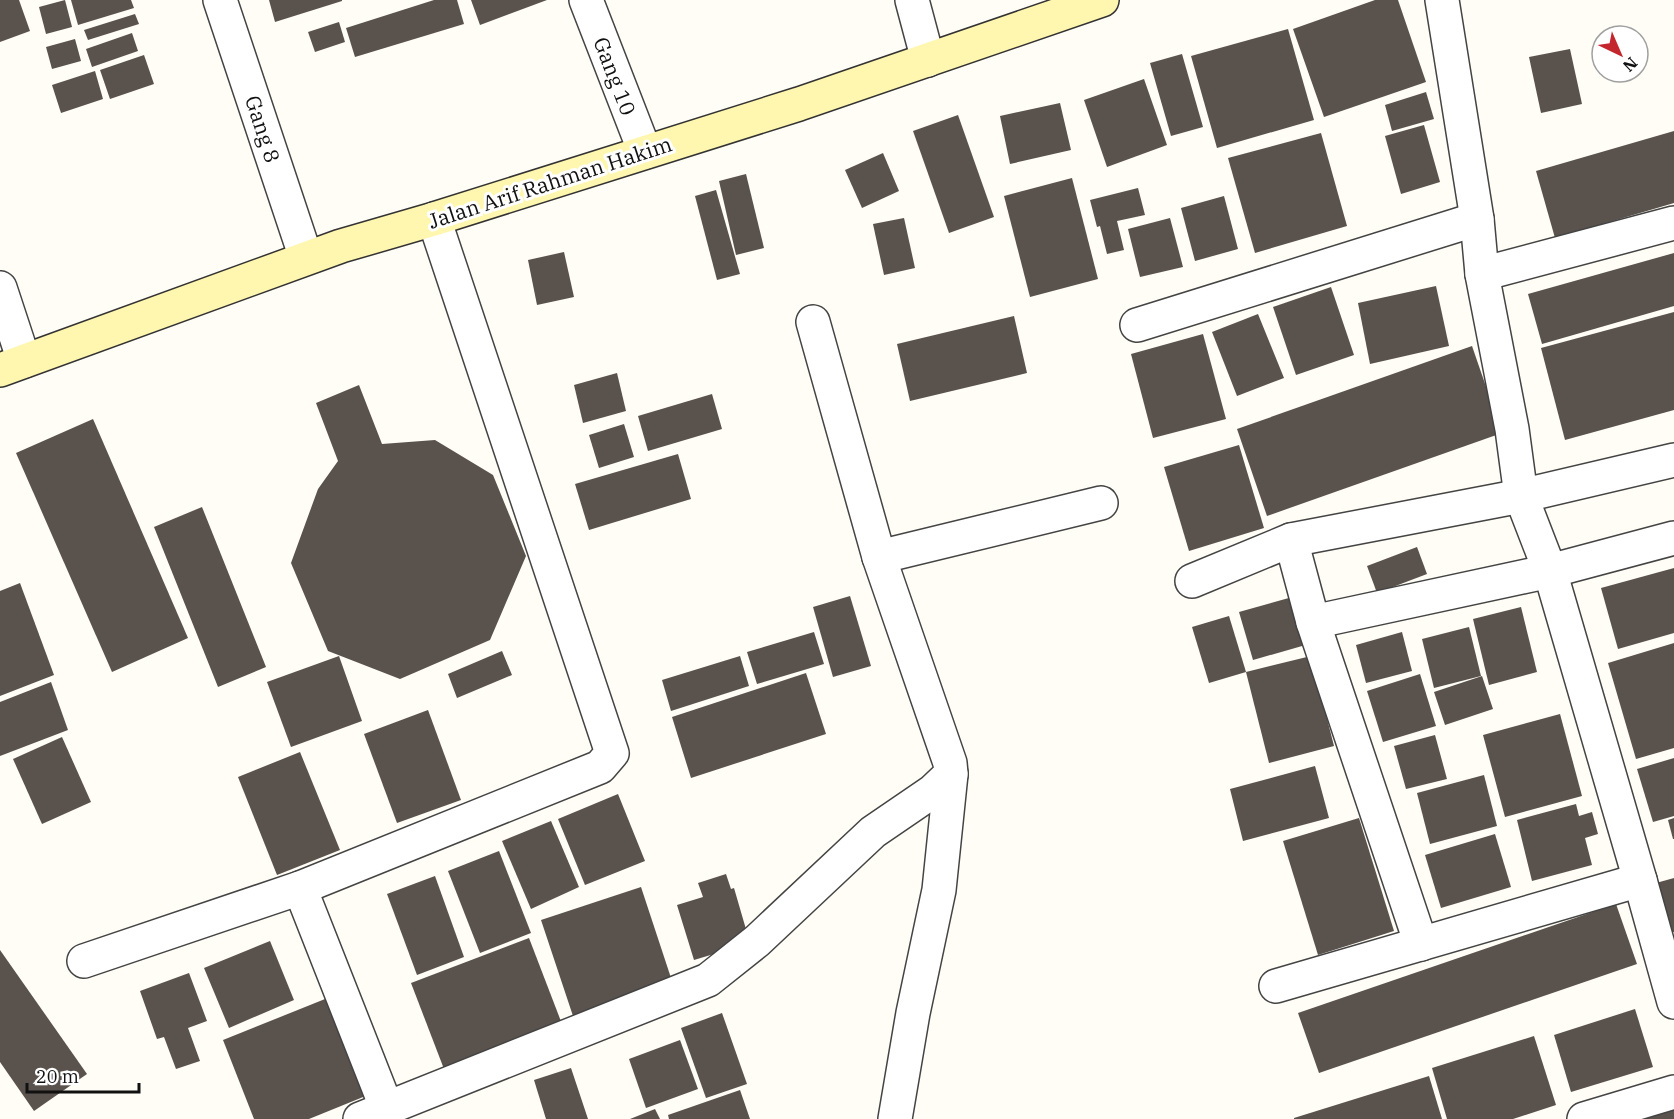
<svg xmlns="http://www.w3.org/2000/svg" width="1674" height="1119" viewBox="0 0 1674 1119" font-family="'IBM Plex Serif',serif">
<style>
.building{fill:#5a524d}
.lines{fill:none;stroke-linecap:round;stroke-linejoin:round}
.minor-casing{stroke:#444;stroke-width:36}
.secondary-casing{stroke:#333;stroke-width:36}
.minor{stroke:#fff;stroke-width:33}
.secondary{stroke:#fff6b0;stroke-width:33}
.labels{text-anchor:middle;dominant-baseline:central;stroke-width:6;stroke-linejoin:round;paint-order:stroke}
.street-label{font-size:21px;fill:#111;stroke:#fff}
</style>
<rect width="100%" height="100%" fill="#fffdf5"/>
<g class="building">
<polygon points="0,0 19,0 30,31 0,42"/>
<polygon points="65,0 72,27 46,34 39,7"/>
<polygon points="71,0 131,0 134,8 78,25"/>
<polygon points="269,0 342,0 342,1 275,22"/>
<polygon points="434,0 457,0 464,24 355,57 346,28"/>
<polygon points="471,0 547,0 480,25"/>
<polygon points="1375,0 1398,0 1426,82 1324,117 1293,29"/>
<polygon points="135,14 139,24 88,40 84,30"/>
<polygon points="339,22 345,42 315,52 308,32"/>
<polygon points="1288,29 1314,120 1217,148 1191,56"/>
<polygon points="132,33 138,51 92,67 86,49"/>
<polygon points="75,39 81,61 52,69 46,47"/>
<polygon points="1570,49 1582,104 1541,113 1529,57"/>
<polygon points="1182,54 1203,127 1171,136 1150,63"/>
<polygon points="144,55 154,84 110,99 100,70"/>
<polygon points="95,71 103,99 61,113 52,85"/>
<polygon points="1144,79 1167,145 1107,167 1084,100"/>
<polygon points="1426,92 1434,119 1392,131 1385,105"/>
<polygon points="1060,103 1071,150 1010,164 1000,116"/>
<polygon points="958,115 994,217 949,233 913,131"/>
<polygon points="1424,125 1440,182 1401,194 1385,136"/>
<polygon points="1674,131 1674,203 1555,238 1536,171"/>
<polygon points="1321,133 1347,226 1255,253 1228,158"/>
<polygon points="883,153 899,191 862,208 845,170"/>
<polygon points="746,174 764,248 736,255 719,181"/>
<polygon points="1072,178 1098,279 1030,297 1004,196"/>
<polygon points="1138,188 1145,215 1117,221 1124,250 1107,254 1100,226 1097,227 1090,200"/>
<polygon points="716,190 740,274 717,280 695,196"/>
<polygon points="1224,196 1238,249 1195,261 1181,208"/>
<polygon points="904,218 915,268 884,275 873,224"/>
<polygon points="1170,218 1183,267 1140,277 1128,229"/>
<polygon points="564,252 574,297 537,305 528,260"/>
<polygon points="1674,253 1674,306 1542,344 1528,294"/>
<polygon points="1436,286 1449,346 1370,364 1358,303"/>
<polygon points="1331,287 1354,355 1296,375 1273,307"/>
<polygon points="1674,312 1674,410 1565,440 1541,348"/>
<polygon points="1258,314 1284,378 1237,396 1212,332"/>
<polygon points="1014,316 1027,373 910,401 897,344"/>
<polygon points="1203,334 1226,419 1153,438 1131,354"/>
<polygon points="1472,346 1502,433 1267,516 1237,429"/>
<polygon points="617,373 626,411 583,423 574,385"/>
<polygon points="359,385 382,444 435,440 493,475 526,556 490,640 400,679 328,651 291,563 318,489 338,461 316,403"/>
<polygon points="712,394 722,429 648,451 638,416"/>
<polygon points="93,419 188,638 112,672 16,453"/>
<polygon points="624,424 634,457 599,468 589,435"/>
<polygon points="1239,445 1264,528 1189,551 1164,467"/>
<polygon points="678,454 691,499 589,530 575,484"/>
<polygon points="202,507 266,667 218,687 154,527"/>
<polygon points="1417,547 1427,574 1377,593 1367,566"/>
<polygon points="1674,568 1674,633 1618,649 1601,588"/>
<polygon points="20,583 54,675 0,696 0,591"/>
<polygon points="850,596 871,666 833,677 813,607"/>
<polygon points="1296,596 1309,644 1253,660 1239,612"/>
<polygon points="1521,607 1537,672 1489,685 1473,619"/>
<polygon points="1229,616 1246,672 1209,683 1192,627"/>
<polygon points="1469,627 1481,676 1434,688 1422,639"/>
<polygon points="814,632 824,664 757,684 747,652"/>
<polygon points="1402,632 1412,671 1366,683 1356,645"/>
<polygon points="1674,643 1674,748 1636,759 1608,663"/>
<polygon points="502,651 512,675 457,698 448,674"/>
<polygon points="339,656 362,721 291,747 267,682"/>
<polygon points="740,656 749,686 671,711 662,680"/>
<polygon points="1311,656 1334,746 1269,763 1246,672"/>
<polygon points="806,673 826,734 691,778 672,717"/>
<polygon points="1420,674 1436,726 1383,742 1367,691"/>
<polygon points="1482,676 1493,709 1445,725 1434,692"/>
<polygon points="51,682 68,730 0,756 0,702"/>
<polygon points="428,710 461,800 397,823 364,734"/>
<polygon points="1560,714 1582,796 1505,817 1483,735"/>
<polygon points="1435,735 1447,779 1406,789 1394,746"/>
<polygon points="62,737 91,802 42,824 13,759"/>
<polygon points="300,752 340,850 277,875 238,777"/>
<polygon points="1674,758 1674,816 1653,822 1637,769"/>
<polygon points="1315,766 1329,818 1243,841 1230,789"/>
<polygon points="1484,775 1497,826 1430,844 1417,793"/>
<polygon points="618,794 645,861 585,885 558,819"/>
<polygon points="1576,804 1579,816 1592,812 1598,834 1585,838 1592,865 1532,881 1517,820"/>
<polygon points="1359,818 1394,931 1318,955 1283,841"/>
<polygon points="1674,818 1674,839 1673,839 1668,820"/>
<polygon points="551,821 579,887 531,909 502,841"/>
<polygon points="1495,834 1511,887 1441,908 1425,855"/>
<polygon points="499,851 531,933 480,953 448,871"/>
<polygon points="726,874 731,889 734,888 750,943 694,960 677,905 703,897 698,883"/>
<polygon points="435,876 464,957 417,975 387,894"/>
<polygon points="1674,878 1674,932 1671,933 1656,883"/>
<polygon points="641,887 673,984 574,1019 541,920"/>
<polygon points="1616,904 1637,964 1319,1073 1298,1013"/>
<polygon points="529,938 562,1024 444,1069 411,983"/>
<polygon points="270,941 294,1000 229,1028 204,968"/>
<polygon points="0,950 87,1074 34,1111 0,1062"/>
<polygon points="189,973 207,1021 188,1028 200,1061 176,1069 164,1037 157,1039 140,991"/>
<polygon points="335,995 373,1093 309,1119 254,1119 223,1040"/>
<polygon points="1635,1009 1653,1067 1571,1092 1554,1035"/>
<polygon points="722,1013 747,1084 706,1098 681,1028"/>
<polygon points="1534,1036 1556,1105 1513,1119 1447,1119 1432,1068"/>
<polygon points="680,1040 698,1089 646,1108 629,1059"/>
<polygon points="571,1068 588,1119 546,1119 534,1080"/>
<polygon points="1429,1076 1442,1119 1294,1119 1294,1118"/>
<polygon points="740,1090 750,1119 669,1119 668,1115"/>
<polygon points="655,1109 660,1119 630,1119"/>
<polygon points="1674,1109 1674,1119 1634,1119"/>
</g>
<g class="lines">
<g class="minor-casing">
<g id="minor">
<polyline points="220,0 306,258"/>
<polyline points="586,0 645,152"/>
<polyline points="912,0 928,60"/>
<polyline points="1442,0 1477,219 1482,274 1512,429 1521,496 1550,571 1640,880 1674,1002"/>
<polyline points="1482,274 1674,223"/>
<polyline points="0,288 24,361"/>
<polyline points="1137,325 1477,219"/>
<polyline points="1291,540 1313,622 1421,944"/>
<polyline points="879,557 1101,503"/>
<polyline points="1192,581 1291,540 1521,496 1674,460"/>
<polyline points="1313,622 1550,571 1674,538"/>
<polyline points="300,888 387,1109"/>
<polyline points="84,961 300,888 600,767 612,753 434,219"/>
<polyline points="1276,986 1640,880"/>
<polyline points="360,1119 708,980 757,941 873,832 933,791 951,774 950,763 879,557 813,322"/>
<polyline points="895,1119 913,1013 939,890 951,774"/>
<polyline points="1584,1119 1674,1092"/>
</g>
</g>
<g class="secondary-casing">
<polyline id="secondary" points="0,370 341,246 434,219 799,104 1102,0"/>
</g>
<use href="#minor" class="minor"/>
<use href="#secondary" class="secondary"/>
</g>
<g class="labels">
<g class="street-label">
<text transform="translate(615 76) rotate(69)">Gang 10</text>
<text transform="translate(263 129) rotate(72)">Gang 8</text>
<text transform="translate(550 182) rotate(-18)">Jalan Arif Rahman Hakim</text>
</g>
</g>
<g transform="translate(1620 54) rotate(136)"><circle r="28" fill="#ffffff" stroke="#a0a0a0" stroke-width="1.5"/>
<path d="M0-4.5L10 22L0 15L-10 22Z" fill="#c4262e"/>
<text y="-9" font-size="16" font-weight="bold" text-anchor="middle" fill="#111111">N</text>
</g>
<path d="M27 1083v9h112v-9" fill="none" stroke="#111111" stroke-width="3"/>
<text x="36" y="1083" font-size="18" fill="#111111" stroke="#ffffff" stroke-width="4.5" paint-order="stroke">20 m</text>
</svg>
